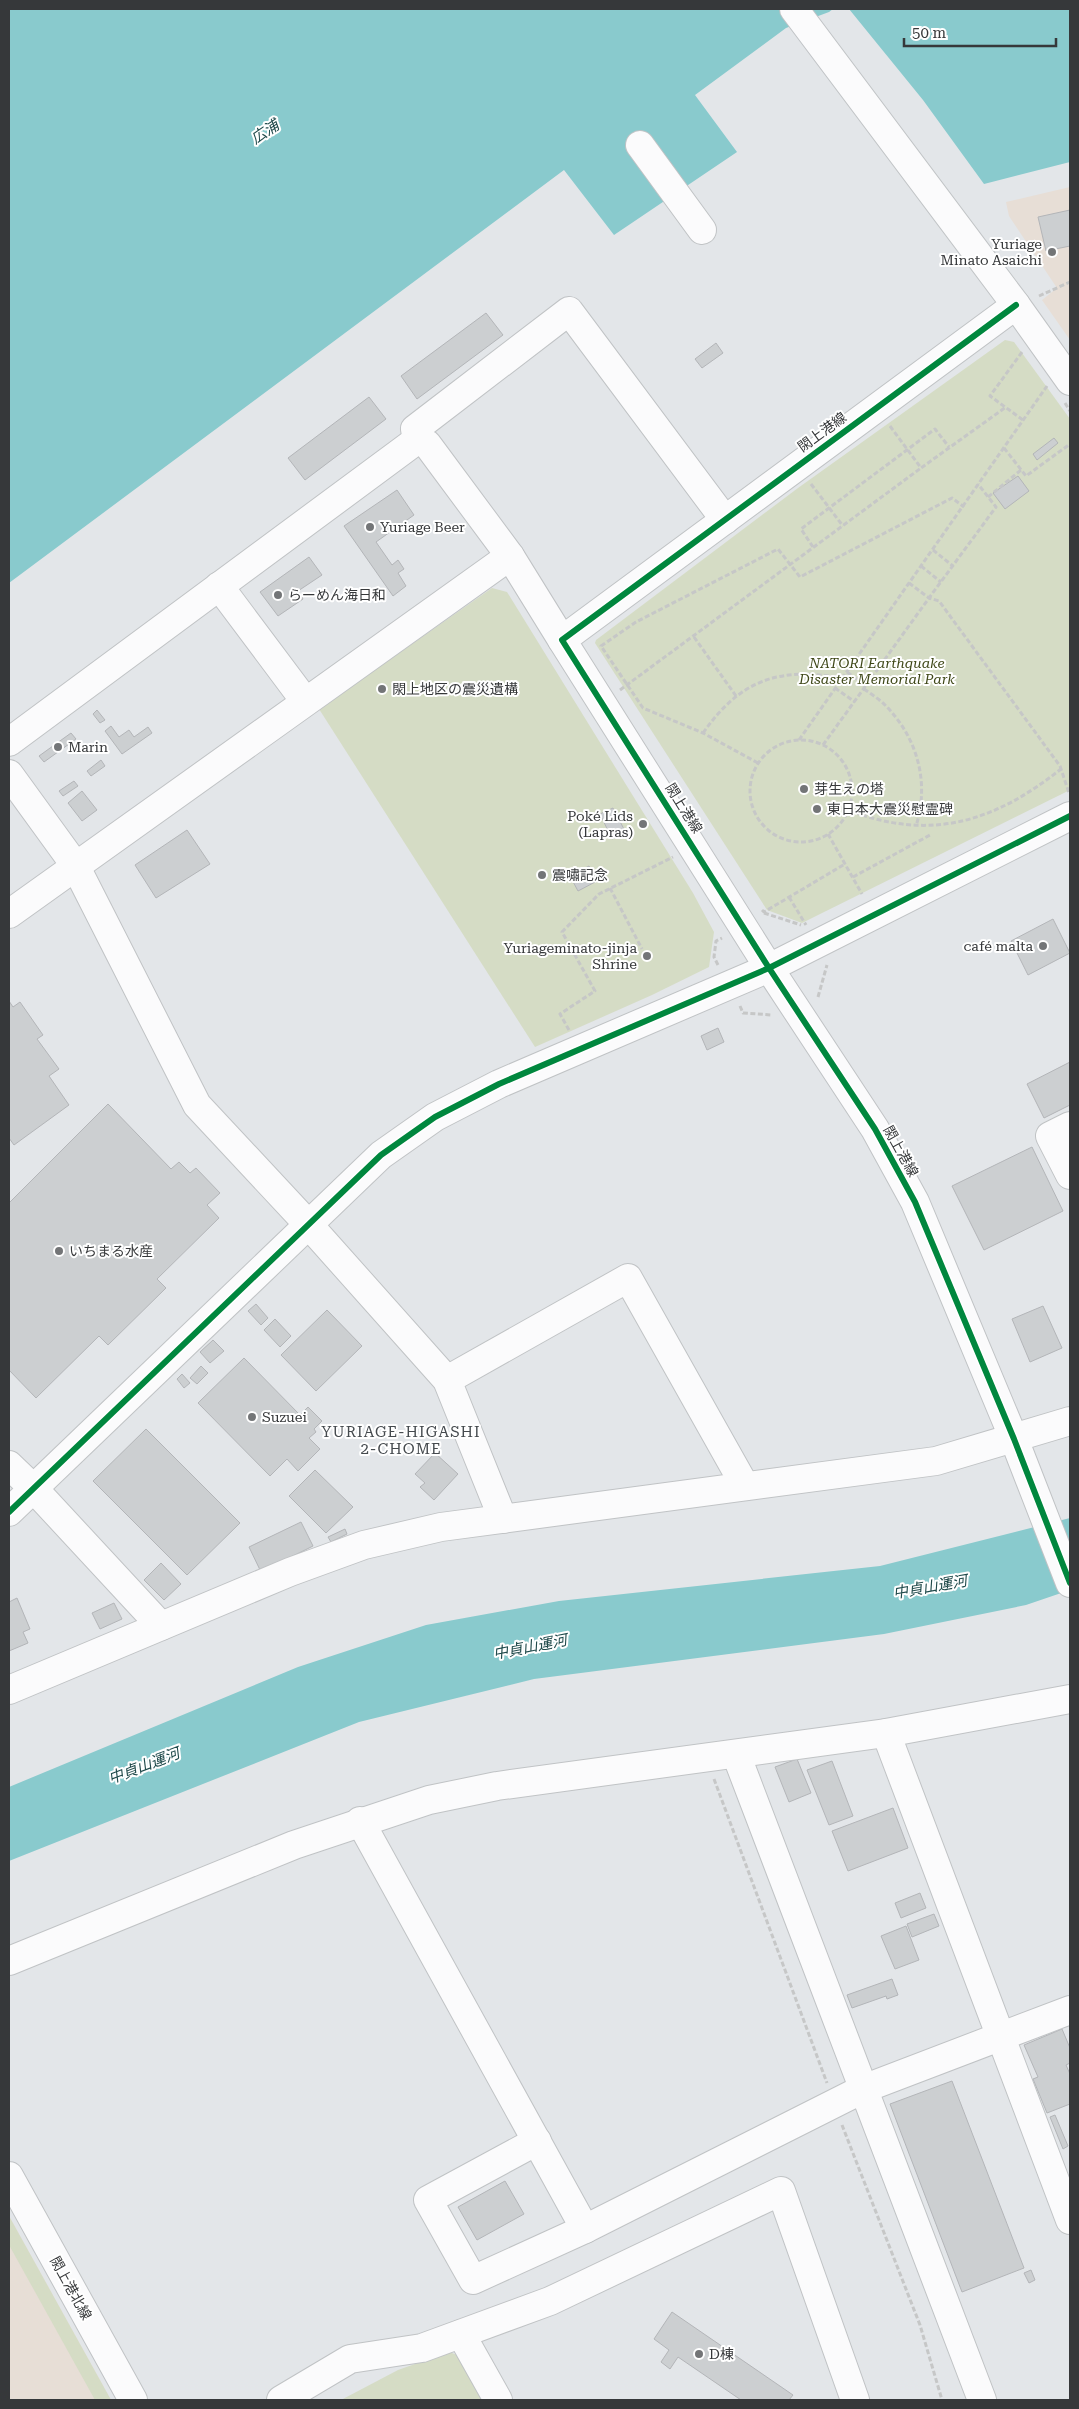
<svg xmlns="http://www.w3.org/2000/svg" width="1079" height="2409" viewBox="0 0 1079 2409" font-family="'Roboto Serif','Noto Sans JP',serif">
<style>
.commercial{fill:#e7ded6}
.green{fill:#d5dcc5}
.water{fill:#89cacd}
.building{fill:#cccfd1;stroke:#b3b5b8}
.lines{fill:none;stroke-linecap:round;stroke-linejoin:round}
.minor-casing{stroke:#c0c3c5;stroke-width:30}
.major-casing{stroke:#c0c3c5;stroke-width:30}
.path{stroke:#c6c7c7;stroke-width:3;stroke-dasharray:5 2.5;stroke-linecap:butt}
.minor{stroke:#fbfbfc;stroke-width:28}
.major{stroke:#fbfbfc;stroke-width:28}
.cycleway-casing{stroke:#fff;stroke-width:9}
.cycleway{stroke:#00873e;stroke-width:6}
.poi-dot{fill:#737577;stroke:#fff;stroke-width:2}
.labels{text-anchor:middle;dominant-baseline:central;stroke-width:4;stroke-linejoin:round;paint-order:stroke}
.poi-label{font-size:14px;fill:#36383a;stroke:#fff;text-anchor:start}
.street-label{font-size:14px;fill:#36383a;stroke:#fff}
.park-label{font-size:14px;font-style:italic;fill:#3e4717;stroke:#fff}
.water-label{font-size:15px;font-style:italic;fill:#204a4b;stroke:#fff}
.neighbourhood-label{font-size:15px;letter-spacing:1px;fill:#454a4e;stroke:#fff}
</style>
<rect width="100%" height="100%" fill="#e3e6e9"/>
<g class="commercial">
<polygon points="1070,187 1070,340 1042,300 1057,288 1009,216 1006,202"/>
<polygon points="9,2216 111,2400 9,2400"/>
</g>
<g class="green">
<polygon points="1005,340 1014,342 1070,419 1070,790 802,923 767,910 595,643 596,640 798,488"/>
<polygon points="492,588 507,592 693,893 714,932 709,967 652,995 535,1047 319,709"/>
<polygon points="9,2216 111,2400 95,2400 9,2245"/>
<polygon points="449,2352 463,2357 487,2400 341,2400 398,2370"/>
</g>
<g class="water">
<polygon points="9,9 833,9 829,12 786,28 695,95 737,152 614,235 564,170 9,583"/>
<polygon points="849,9 1070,9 1070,162 984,184 923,100"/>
<polygon points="1070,1518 1070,1590 1026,1605 884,1634 534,1679 359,1722 9,1861 9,1787 298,1667 426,1625 559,1601 880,1566"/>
</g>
<g class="building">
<polygon points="1070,210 1070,246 1046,251 1038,217"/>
<polygon points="486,313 503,335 417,399 401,376"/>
<polygon points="716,343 723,353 702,368 695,359"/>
<polygon points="369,397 386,419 305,480 288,458"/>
<polygon points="1054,438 1058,443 1037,460 1033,454"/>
<polygon points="1018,476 1029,491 1005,509 993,493"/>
<polygon points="397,490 414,515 376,542 392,565 398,560 404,569 398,573 406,586 393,596 344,526"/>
<polygon points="309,557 322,575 298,591 303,599 278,616 260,592"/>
<polygon points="97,710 105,720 100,723 93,714"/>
<polygon points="111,726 119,737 129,730 134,737 148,727 152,733 122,754 105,731"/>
<polygon points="71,733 76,739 44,762 39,756"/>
<polygon points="101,760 105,766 91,776 87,771"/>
<polygon points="74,781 78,786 63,796 59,791"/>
<polygon points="82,791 97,810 82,821 68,803"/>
<polygon points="613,808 626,833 612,839 600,814"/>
<polygon points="187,830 210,864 156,898 135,865"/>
<polygon points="589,866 597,881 578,891 570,876"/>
<polygon points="1053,919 1070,953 1028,975 1011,941"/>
<polygon points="9,1001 13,1007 20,1002 43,1035 37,1039 59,1069 49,1076 69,1105 14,1145 9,1138"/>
<polygon points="718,1028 724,1042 707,1050 701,1036"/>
<polygon points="1070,1062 1070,1105 1044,1118 1027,1084"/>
<polygon points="108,1104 171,1169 179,1162 190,1173 196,1168 220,1193 207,1205 219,1218 157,1279 166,1288 108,1345 99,1336 36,1398 9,1370 9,1203"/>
<polygon points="1032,1147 1063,1211 984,1250 952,1186"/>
<polygon points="256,1304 268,1318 261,1325 248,1311"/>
<polygon points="1043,1306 1062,1348 1030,1362 1012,1319"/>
<polygon points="327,1310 362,1346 316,1391 281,1355"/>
<polygon points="275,1319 291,1336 280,1347 264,1330"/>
<polygon points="213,1340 224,1351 210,1363 200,1352"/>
<polygon points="244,1358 300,1415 308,1407 322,1421 314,1429 316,1432 309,1438 320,1449 298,1471 287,1459 270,1476 198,1403"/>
<polygon points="201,1366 208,1373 197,1384 190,1378"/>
<polygon points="182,1374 190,1383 184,1388 177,1379"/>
<polygon points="146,1429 240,1523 187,1575 93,1481"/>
<polygon points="435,1453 458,1474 434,1500 420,1487 425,1483 415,1474"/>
<polygon points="315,1470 353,1507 326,1533 289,1496"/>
<polygon points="301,1522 313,1546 261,1572 249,1547"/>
<polygon points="345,1529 347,1534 331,1542 328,1537"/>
<polygon points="161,1563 181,1584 164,1600 144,1580"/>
<polygon points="17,1598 30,1629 23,1632 28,1643 9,1651 9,1602"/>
<polygon points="114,1603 122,1619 100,1629 92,1613"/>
<polygon points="797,1759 811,1793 789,1802 775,1767"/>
<polygon points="832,1761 853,1816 829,1825 807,1770"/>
<polygon points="893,1808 908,1848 848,1871 832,1831"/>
<polygon points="920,1893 926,1908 901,1918 895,1903"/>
<polygon points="934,1914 939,1926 912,1937 907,1924"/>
<polygon points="906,1926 919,1960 895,1969 881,1936"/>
<polygon points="892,1979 898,1995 887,1999 886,1996 852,2008 847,1995"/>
<polygon points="1062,2029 1070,2048 1070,2063 1066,2065 1070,2074 1070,2104 1047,2113 1033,2079 1038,2077 1024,2045"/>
<polygon points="952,2081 1024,2268 962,2292 890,2104"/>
<polygon points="1055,2115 1068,2146 1063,2149 1050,2117"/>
<polygon points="505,2181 524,2214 477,2240 458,2207"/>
<polygon points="1031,2270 1035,2280 1029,2283 1024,2273"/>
<polygon points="672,2312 793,2395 789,2400 741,2400 678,2357 670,2369 661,2362 669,2350 654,2339"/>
</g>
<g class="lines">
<g class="minor-casing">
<g id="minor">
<polyline points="640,145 702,230"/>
<polyline points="1016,305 1070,381"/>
<polyline points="417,440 415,429 569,311 725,520"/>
<polyline points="219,586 305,701"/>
<polyline points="9,742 417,440 427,444 510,556 562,640"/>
<polyline points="9,774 75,865 197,1105 308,1224 447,1380 503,1519"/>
<polyline points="9,914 510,556"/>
<polyline points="1070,1126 1050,1136 1070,1175"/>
<polyline points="447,1380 628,1278 745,1486"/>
<polyline points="9,1465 34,1489 161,1626"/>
<polyline points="9,1512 381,1155 435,1117 499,1084 769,968 1070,816"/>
<polyline points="9,1690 290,1572 364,1545 441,1527 936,1461 1070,1421"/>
<polyline points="886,1733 1070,2220"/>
<polyline points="736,1754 982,2400"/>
<polyline points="360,1821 585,2229 863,2089 1070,2010"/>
<polyline points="9,1961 294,1845 429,1800 497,1786 886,1733 1070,1699"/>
<polyline points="537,2141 428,2200 473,2280 585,2229"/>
<polyline points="9,2176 133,2400"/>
<polyline points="461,2334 498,2400"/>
<polyline points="281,2400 350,2359 422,2348 550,2301 781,2191 855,2400"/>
</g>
</g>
<g class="major-casing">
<polyline id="major" points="794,9 1016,305 562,640 769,968 875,1129 915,1202 1014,1439 1070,1583"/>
</g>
<g class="path">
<polyline points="1039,296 1070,282"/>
<polyline points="1022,352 990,396 1023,420"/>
<polyline points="1065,403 1070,411"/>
<polyline points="890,426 921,468 1006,407"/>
<polyline points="1004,448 1026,476 1070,444"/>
<polyline points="811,484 843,526"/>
<polyline points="988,497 1021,470"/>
<polyline points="813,547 801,529 935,429 949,447"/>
<polyline points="933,550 953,566"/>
<polyline points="921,566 941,582"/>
<polyline points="909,583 929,598 939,601 1060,766 1069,793"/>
<polyline points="694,637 736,696"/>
<polyline points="847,672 866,686"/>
<polyline points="835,688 855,702"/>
<path d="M864,689C871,694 879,699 885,705C917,737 930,782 916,826"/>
<polyline points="620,690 921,468"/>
<path d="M703,733C741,679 779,667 842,678"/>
<polyline points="799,740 1047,386"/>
<circle cx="801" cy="791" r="51"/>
<polyline points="823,745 929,598 996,507 978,484"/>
<polyline points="758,763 703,733 643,708 601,646 636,622 778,549 800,577 952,498 964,507"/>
<path d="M848,810C931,842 994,822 1061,769"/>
<polyline points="828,834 862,894"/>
<polyline points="853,877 930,835"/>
<polyline points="610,888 642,949"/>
<polyline points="789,897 806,925"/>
<polyline points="762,910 764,912 845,864"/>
<polyline points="764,913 801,925"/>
<polyline points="718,965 714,957 716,941 722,938"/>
<polyline points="818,997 827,965"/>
<polyline points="740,1006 743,1013 772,1015"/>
<polyline points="569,1030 560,1014 595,991 562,932 599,894 673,857"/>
<polyline points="714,1779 827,2083"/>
<polyline points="842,2125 920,2325 942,2400"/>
</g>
<use href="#minor" class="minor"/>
<use href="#major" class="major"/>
<g class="cycleway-casing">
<g id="cycleway">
<polyline points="1016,305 562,640 769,968 875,1129 915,1202 1014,1439 1070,1583"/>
<polyline points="9,1512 381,1155 435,1117 499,1084 769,968 1070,816"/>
</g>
</g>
<use href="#cycleway" class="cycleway"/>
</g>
<g class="poi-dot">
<circle cx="1052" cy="252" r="5"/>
<circle cx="370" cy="527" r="5"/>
<circle cx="278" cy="595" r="5"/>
<circle cx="382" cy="689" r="5"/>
<circle cx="58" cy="747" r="5"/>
<circle cx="804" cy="789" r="5"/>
<circle cx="817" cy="809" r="5"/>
<circle cx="643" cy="824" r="5"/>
<circle cx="542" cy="875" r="5"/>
<circle cx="1043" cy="946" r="5"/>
<circle cx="647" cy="956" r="5"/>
<circle cx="59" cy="1251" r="5"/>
<circle cx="252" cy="1417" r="5"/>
<circle cx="699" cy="2354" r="5"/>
</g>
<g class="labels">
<g class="poi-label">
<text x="1042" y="244" text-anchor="end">Yuriage<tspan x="1042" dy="16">Minato Asaichi</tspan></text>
<text x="380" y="527">Yuriage Beer</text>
<text x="288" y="595">らーめん海日和</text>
<text x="392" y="689">閖上地区の震災遺構</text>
<text x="68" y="747">Marin</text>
<text x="814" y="789">芽生えの塔</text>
<text x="827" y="809">東日本大震災慰霊碑</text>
<text x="633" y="816" text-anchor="end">Poké Lids<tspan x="633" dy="16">(Lapras)</tspan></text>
<text x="552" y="875">震嘯記念</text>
<text x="1033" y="946" text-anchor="end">café malta</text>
<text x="637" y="948" text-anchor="end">Yuriageminato-jinja<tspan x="637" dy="16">Shrine</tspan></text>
<text x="69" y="1251">いちまる水産</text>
<text x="262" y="1417">Suzuei</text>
<text x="709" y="2354">D棟</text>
</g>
<g class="street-label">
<text transform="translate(822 432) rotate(-36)">閖上港線</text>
<text transform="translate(684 808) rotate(58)">閖上港線</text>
<text transform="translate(901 1151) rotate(61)">閖上港線</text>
<text transform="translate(71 2288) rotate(61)">閖上港北線</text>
</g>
<g class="park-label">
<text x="877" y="663">NATORI Earthquake<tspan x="877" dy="16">Disaster Memorial Park</tspan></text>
</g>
<g class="water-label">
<text transform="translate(265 132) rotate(-34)">広浦</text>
<text transform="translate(930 1587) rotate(-10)">中貞山運河</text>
<text transform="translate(530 1647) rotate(-11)">中貞山運河</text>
<text transform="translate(144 1766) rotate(-21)">中貞山運河</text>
</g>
<g class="neighbourhood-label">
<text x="401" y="1432">YURIAGE-HIGASHI<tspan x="401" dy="17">2-CHOME</tspan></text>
</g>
</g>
<rect width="1079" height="2409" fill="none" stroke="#36383a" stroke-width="20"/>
<path d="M904 38v8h152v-8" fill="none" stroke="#36383a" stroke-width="2.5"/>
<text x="912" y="38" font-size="15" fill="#36383a" stroke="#ffffff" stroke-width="4" paint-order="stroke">50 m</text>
</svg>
